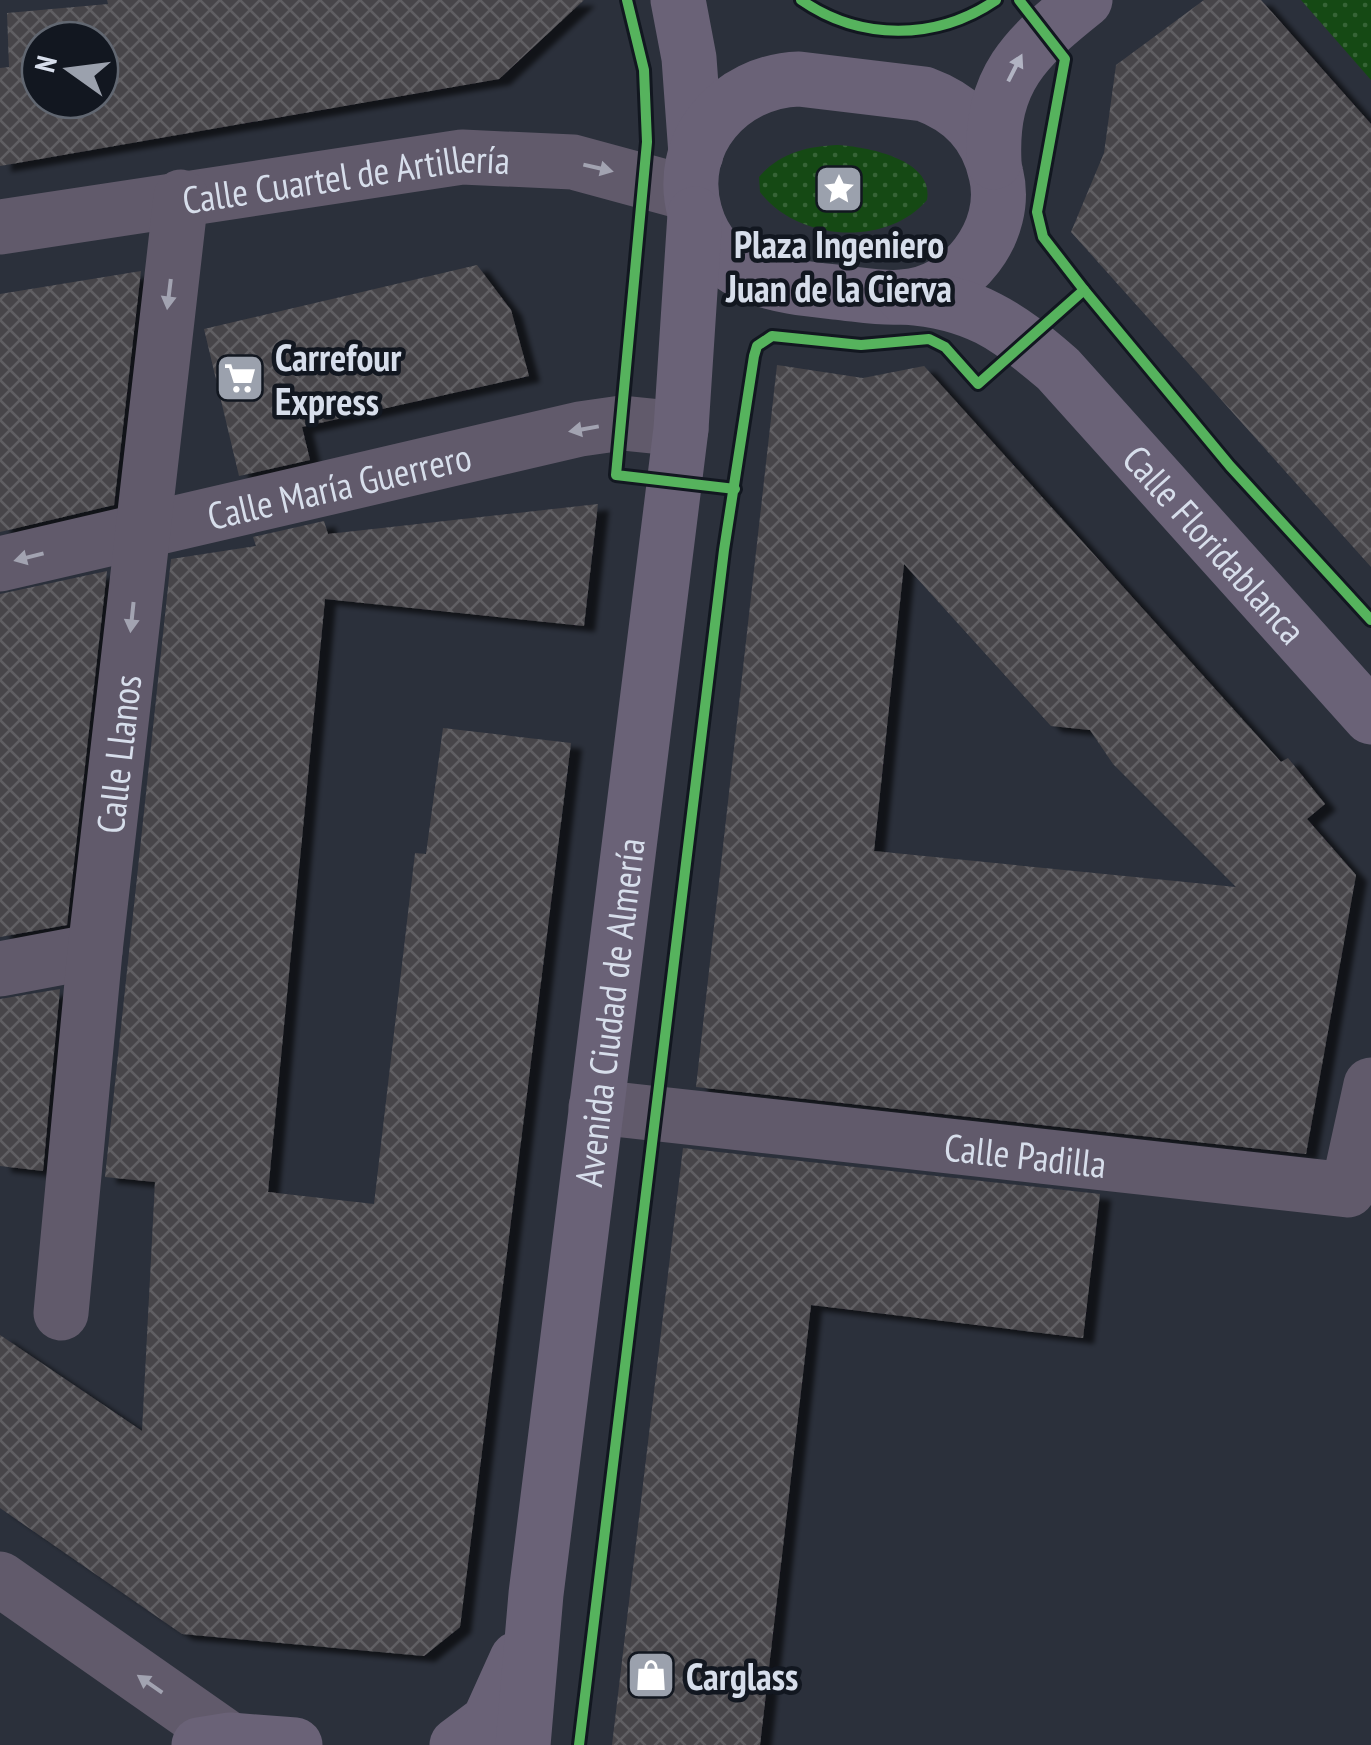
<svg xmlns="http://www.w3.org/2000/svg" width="1371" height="1745" viewBox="0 0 1371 1745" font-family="'PT Sans Narrow',sans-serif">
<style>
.grass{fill:url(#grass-dots)}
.building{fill:url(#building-cross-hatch);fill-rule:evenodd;filter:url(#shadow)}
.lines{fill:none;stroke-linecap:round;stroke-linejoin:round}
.minor{stroke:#615a6b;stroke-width:55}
.major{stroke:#6a6277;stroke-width:55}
.cycleway-casing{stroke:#121720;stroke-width:16}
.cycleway{stroke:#56b35d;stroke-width:10}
.oneway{fill:#b1b3c2}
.oneway2{fill:#a2a3b1}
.labels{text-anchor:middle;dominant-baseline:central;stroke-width:9;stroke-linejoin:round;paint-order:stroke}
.street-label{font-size:38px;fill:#d7deeb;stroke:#121720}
.poi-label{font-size:38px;font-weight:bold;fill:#d7deeb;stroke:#121720;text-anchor:start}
</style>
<defs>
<pattern id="grass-dots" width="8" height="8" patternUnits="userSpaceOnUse" patternTransform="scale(2.5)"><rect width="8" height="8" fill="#154914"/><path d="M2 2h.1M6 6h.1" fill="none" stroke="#366336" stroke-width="1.8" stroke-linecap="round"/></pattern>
<pattern id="building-cross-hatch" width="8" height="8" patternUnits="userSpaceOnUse" patternTransform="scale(2.5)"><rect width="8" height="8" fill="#474549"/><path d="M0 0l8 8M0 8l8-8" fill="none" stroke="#615f63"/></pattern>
<filter id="shadow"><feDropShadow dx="11" dy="6" stdDeviation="2.5" flood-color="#0009"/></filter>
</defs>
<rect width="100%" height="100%" fill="#2b303b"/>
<g class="grass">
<polygon points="1301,0 1371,0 1371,80"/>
<path d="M838,145C867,147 934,159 927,200C886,248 797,241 760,192L759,177C779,153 808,146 838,145Z"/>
</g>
<g class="building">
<path d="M107,0H584L499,79L0,166V68L9,67L7,13L108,4ZM40,40H100V100H40Z"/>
<polygon points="1204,0 1261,0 1371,124 1371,567 1071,232 1104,153 1116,65"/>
<polygon points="477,265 511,310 529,376 302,427 310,460 239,476 204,329"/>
<polygon points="141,271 114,505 0,532 0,294"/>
<path d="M777,365L863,378L924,366L1281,762L1288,758L1325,804L1307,819L1356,875L1306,1154L696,1087ZM904,564L1051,726L1090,730L1113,764L1236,887L874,851Z"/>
<polygon points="598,504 584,626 325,599 268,1192 374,1204 415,853 426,854 443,728 571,743 460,1627 424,1656 182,1634 0,1508 0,1335 142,1431 155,1182 105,1177 171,559 256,546 253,537 324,521 328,534"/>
<polygon points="107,571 67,925 0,937 0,594"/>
<polygon points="60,989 43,1171 0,1166 0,999"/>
<polygon points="683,1148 1100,1194 1083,1338 811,1305 760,1745 612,1745"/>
</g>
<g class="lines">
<g class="minor">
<path id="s1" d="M0,227L462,157L573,162L691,194"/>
<path id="s2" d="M0,564L580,429L622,423L681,429"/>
<polyline points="0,969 95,951"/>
<path id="s3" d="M596,1107L1348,1190L1371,1085"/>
<path id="s4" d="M61,1313L95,951L181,197"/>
<polyline points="0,1579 230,1740"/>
</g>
<g class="major">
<polyline points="678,0 689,58 696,154"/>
<path d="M799,79L924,94C962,108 987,133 996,174C1010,231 962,293 903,297C881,299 857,294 835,292C777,286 714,279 695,213C675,143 730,81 799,79Z"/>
<path d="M994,162C990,79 1025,48 1085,0"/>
<path id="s5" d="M905,297C974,302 1007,325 1058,369L1371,717"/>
<polyline points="199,1745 230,1740 295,1745"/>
<polyline points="457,1745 489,1721 517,1659"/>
<path id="s6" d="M523,1745L536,1594L681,429L695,214"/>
</g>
<g class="cycleway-casing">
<g id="cycleway">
<polyline points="627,0 644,70 647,142 616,475 735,489"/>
<path d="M801,0C860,41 936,41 996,0"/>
<polyline points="1084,290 1230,466 1371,620"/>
<polyline points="579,1745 724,550 754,356 757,346 772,336 861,345 929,339 945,347 978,384 1084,290 1043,237 1037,212 1065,59 1019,0"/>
</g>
</g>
<use href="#cycleway" class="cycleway"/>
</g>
<defs><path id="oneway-solid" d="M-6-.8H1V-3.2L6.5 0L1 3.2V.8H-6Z" transform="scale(2.5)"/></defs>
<use class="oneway" href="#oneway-solid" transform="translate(1015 68) rotate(-63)"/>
<g class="oneway2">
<use href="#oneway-solid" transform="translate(598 168) rotate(13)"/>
<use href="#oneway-solid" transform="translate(169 294) rotate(97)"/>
<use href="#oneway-solid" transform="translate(584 429) rotate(170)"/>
<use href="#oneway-solid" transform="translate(29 557) rotate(166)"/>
<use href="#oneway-solid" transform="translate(132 617) rotate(96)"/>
<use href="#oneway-solid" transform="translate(150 1684) rotate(-145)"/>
</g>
<defs>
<g id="sight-square" transform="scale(2.5)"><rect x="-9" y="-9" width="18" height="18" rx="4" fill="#9ba1ad" stroke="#121720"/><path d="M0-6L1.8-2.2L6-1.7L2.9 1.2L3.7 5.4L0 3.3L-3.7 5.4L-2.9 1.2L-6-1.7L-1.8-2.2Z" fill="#fff"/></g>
<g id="supermarket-square" transform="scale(2.5)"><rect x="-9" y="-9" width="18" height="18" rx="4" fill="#9ba1ad" stroke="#121720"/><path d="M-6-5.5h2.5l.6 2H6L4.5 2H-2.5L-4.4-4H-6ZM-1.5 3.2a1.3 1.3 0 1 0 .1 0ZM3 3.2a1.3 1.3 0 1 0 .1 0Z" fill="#fff"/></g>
<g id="shop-square" transform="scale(2.5)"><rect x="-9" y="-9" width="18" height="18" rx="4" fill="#9ba1ad" stroke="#121720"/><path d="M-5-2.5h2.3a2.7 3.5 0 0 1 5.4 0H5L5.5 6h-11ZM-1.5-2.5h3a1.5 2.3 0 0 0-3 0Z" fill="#fff"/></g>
</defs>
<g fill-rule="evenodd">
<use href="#sight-square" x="839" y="189"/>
<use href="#supermarket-square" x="240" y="378"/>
<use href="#shop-square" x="651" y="1675"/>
</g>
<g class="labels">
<g class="street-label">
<text stroke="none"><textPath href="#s1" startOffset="350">Calle Cuartel de Artillería</textPath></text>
<text stroke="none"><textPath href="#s2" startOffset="348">Calle María Guerrero</textPath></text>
<text stroke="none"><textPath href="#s5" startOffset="408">Calle Floridablanca</textPath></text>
<text stroke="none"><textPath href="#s4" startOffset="562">Calle Llanos</textPath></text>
<text stroke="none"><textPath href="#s6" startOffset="738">Avenida Ciudad de Almería</textPath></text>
<text stroke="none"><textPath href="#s3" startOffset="432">Calle Padilla</textPath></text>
</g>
<g class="poi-label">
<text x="839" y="243" text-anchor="middle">Plaza Ingeniero<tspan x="839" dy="44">Juan de la Cierva</tspan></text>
<text x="275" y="356">Carrefour<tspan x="275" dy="44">Express</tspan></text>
<text x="686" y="1675">Carglass</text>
</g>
</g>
<g transform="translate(70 70) rotate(284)"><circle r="48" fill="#121720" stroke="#616771" stroke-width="2.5"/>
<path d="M0-8L18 38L0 25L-18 38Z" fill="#9ba1ad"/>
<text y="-15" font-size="28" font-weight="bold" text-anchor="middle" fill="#d7deeb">N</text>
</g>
</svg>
